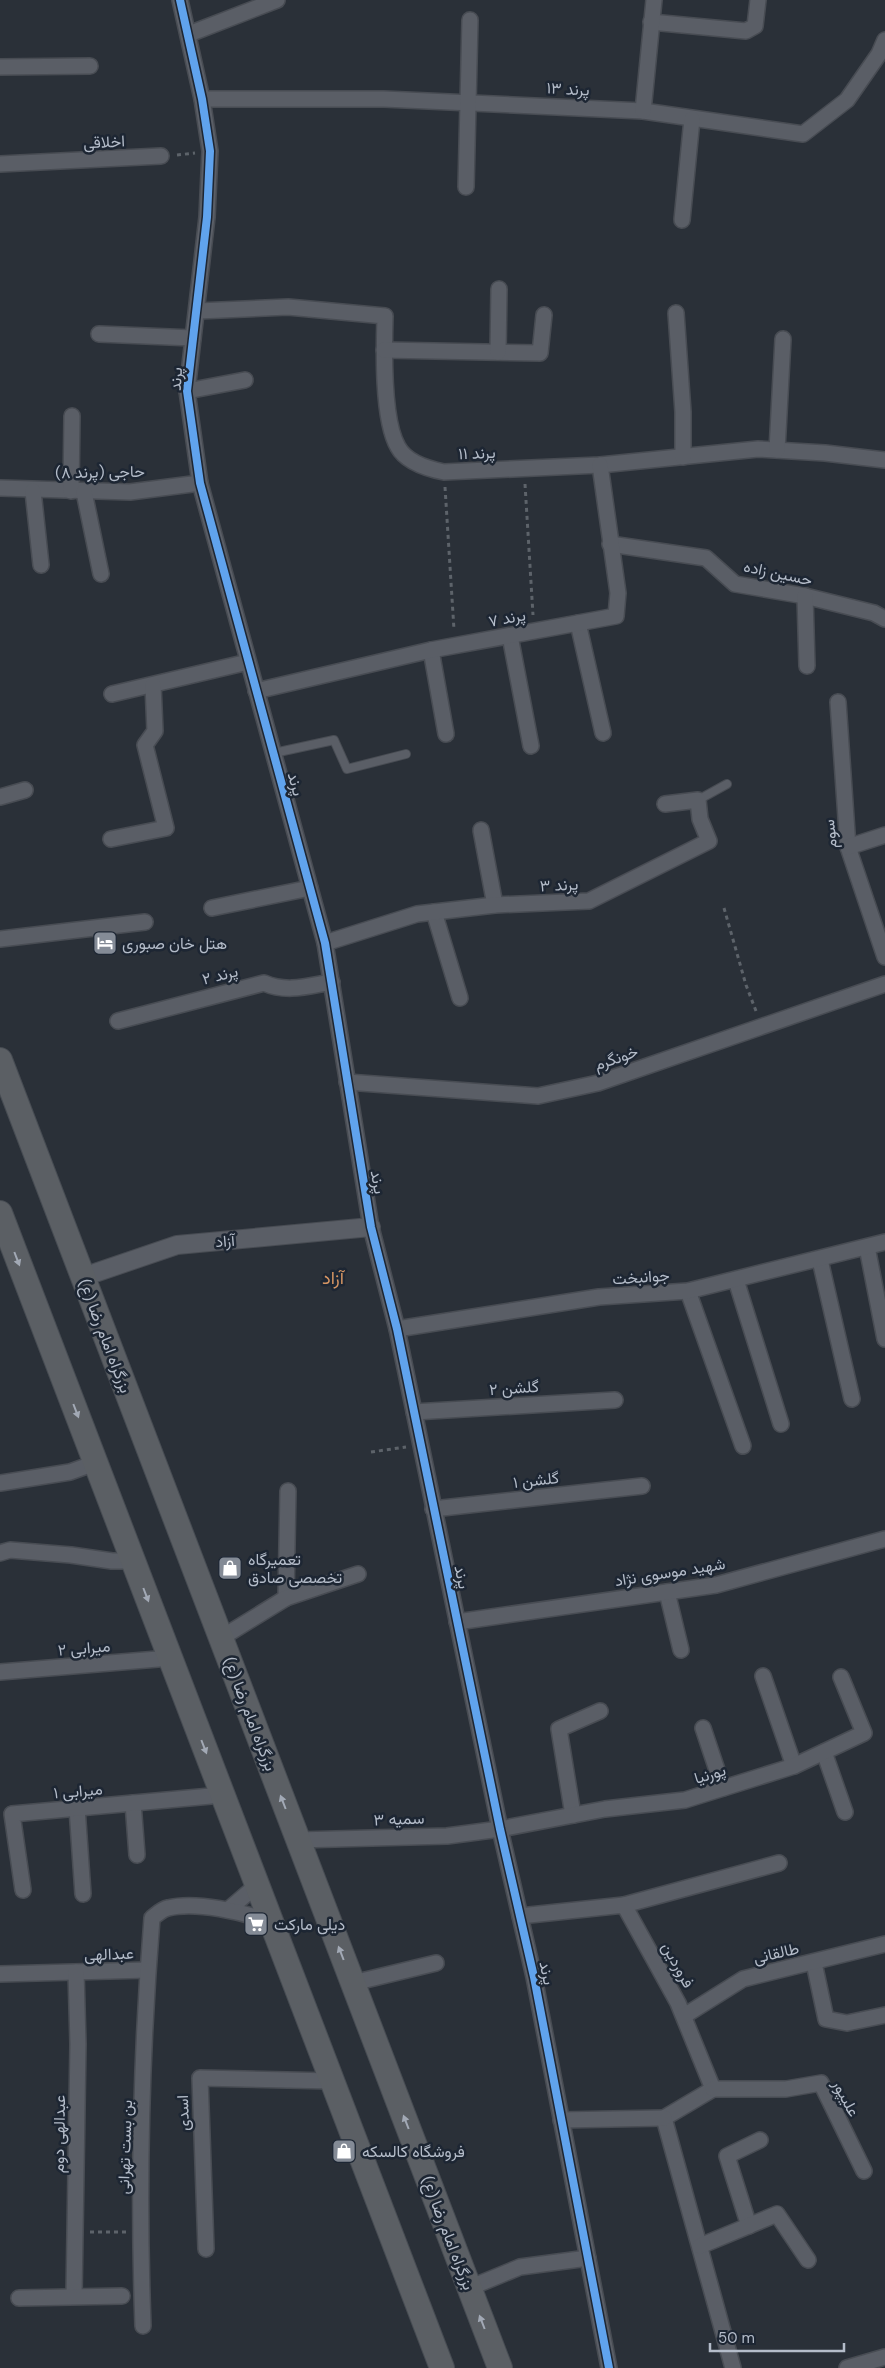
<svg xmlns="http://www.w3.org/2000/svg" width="885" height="2368" viewBox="0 0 885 2368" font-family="'DM Sans',Vazirmatn,sans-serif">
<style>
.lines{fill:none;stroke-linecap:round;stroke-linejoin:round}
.service-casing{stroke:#484c53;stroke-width:10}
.minor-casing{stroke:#484c53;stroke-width:18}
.tertiary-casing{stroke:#484c53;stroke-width:20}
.trunk-casing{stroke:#474c53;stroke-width:26}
.path{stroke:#5d636a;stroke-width:3;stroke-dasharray:4 4;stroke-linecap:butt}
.service{stroke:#5a5e66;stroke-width:8}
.minor{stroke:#5a5e66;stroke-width:15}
.tertiary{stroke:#5a5e66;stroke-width:18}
.trunk{stroke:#5b5f64;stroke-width:24}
.cycleway-casing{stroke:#1d2633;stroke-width:11}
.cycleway{stroke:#60a3ed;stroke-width:8}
.oneway{fill:#a2a9b5}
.labels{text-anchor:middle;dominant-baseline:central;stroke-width:5;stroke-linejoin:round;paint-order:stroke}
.street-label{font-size:16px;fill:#b4bcc9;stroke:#1d2633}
.poi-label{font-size:16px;fill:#b4bcc9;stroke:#1d2633;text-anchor:start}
.neighbourhood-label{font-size:18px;fill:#d59563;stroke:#1d2633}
</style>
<rect width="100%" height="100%" fill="#2a3038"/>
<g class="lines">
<g class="service-casing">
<g id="service">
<polyline points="274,753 334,740 347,769 406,754"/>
<polyline points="698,800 727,784"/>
</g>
</g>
<g class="minor-casing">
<g id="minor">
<polyline points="180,0 202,99 210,151 207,217 187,391 200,483 325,943 371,1227 397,1329 500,1829 534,1977 609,2368"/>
<polyline points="651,22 746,31 755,26 758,0"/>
<polyline points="189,34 277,0"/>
<polyline points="0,67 90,66"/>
<polyline points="202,99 384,99 643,111 803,134 847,100 879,54 885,40"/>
<polyline points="643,111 654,0"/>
<polyline points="0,164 161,156"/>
<polyline points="466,187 470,20"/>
<polyline points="682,220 692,119"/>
<path d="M198,311L288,307L385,316C384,348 382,420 398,447C406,462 429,469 444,472L600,465L758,449L825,453L885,460"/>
<polyline points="676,313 683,412 683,457"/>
<polyline points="99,334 193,338"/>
<polyline points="384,350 540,353 544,315"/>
<polyline points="498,352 499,289"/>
<polyline points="187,391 245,380"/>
<polyline points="777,450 783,339"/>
<polyline points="0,488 130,492 200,483"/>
<polyline points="33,491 41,565"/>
<polyline points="71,491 72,416"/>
<polyline points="84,492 101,574"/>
<polyline points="610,544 706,558 735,584 805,596 874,613 885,619"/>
<polyline points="805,596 807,666"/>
<polyline points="578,623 603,733"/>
<polyline points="510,636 531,746"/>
<polyline points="431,650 446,734"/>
<polyline points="256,691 431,650 616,616 618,593 600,465"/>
<polyline points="112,694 248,662"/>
<polyline points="838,702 848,847 885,957"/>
<polyline points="0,797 25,790"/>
<polyline points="481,830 495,905"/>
<polyline points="111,839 166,828 145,745 155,731 153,685"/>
<polyline points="848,847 885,835"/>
<polyline points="212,908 310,888"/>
<polyline points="434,912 460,998"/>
<polyline points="0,939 145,922"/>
<polyline points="325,943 417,914 495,905 589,901 709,841 700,819 698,800 665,804"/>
<path d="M118,1021L264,983C287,993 308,986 332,982"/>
<polyline points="347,1082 538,1096 598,1083 885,984"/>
<polyline points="867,1247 885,1339"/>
<polyline points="820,1260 852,1399"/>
<polyline points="736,1280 781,1424"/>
<polyline points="688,1291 743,1446"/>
<polyline points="397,1329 599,1297 688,1291 885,1242"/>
<polyline points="414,1412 615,1400"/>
<polyline points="0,1483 70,1472 95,1463"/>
<polyline points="433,1509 642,1486"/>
<polyline points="0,1553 10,1550 71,1555 112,1561 133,1561"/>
<polyline points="667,1592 681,1650"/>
<polyline points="286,1598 288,1491"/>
<polyline points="457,1622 716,1585 885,1539"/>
<polyline points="221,1638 286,1598 358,1574"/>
<polyline points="0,1672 170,1658"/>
<polyline points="763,1676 794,1766"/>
<polyline points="703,1728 723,1788"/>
<polyline points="824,1752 845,1812"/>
<polyline points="133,1803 137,1855"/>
<polyline points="77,1808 83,1894"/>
<polyline points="573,1815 559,1729 600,1711"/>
<polyline points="298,1840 447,1836 500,1829 605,1809 685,1800 794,1766 864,1733 841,1677"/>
<polyline points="23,1890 12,1814 222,1795"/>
<polyline points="624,1905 779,1863"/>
<polyline points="228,1910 257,1885"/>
<polyline points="520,1916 624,1905 678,2003 713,2089 664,2118 733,2368"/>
<polyline points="814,1963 826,2019 847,2023 885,2015"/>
<polyline points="0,1974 147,1970"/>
<polyline points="353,1983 436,1963"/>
<polyline points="684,2016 743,1979 885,1944"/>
<polyline points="713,2089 786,2089 821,2083 864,2171"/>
<polyline points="561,2120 664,2118"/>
<polyline points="749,2226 727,2156 760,2140"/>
<polyline points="700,2246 777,2214 808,2260"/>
<polyline points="206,2249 200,2078 332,2081"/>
<polyline points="469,2288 520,2267 588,2258"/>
<polyline points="74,2296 78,2044 76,1972"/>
<polyline points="19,2298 122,2296"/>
<path d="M143,2326C138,2191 141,2054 152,1918C156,1915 162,1909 168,1908C196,1901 243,1912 271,1922"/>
<polyline points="847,2368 885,2357"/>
</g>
</g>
<g class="tertiary-casing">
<polyline id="tertiary" points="83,1277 177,1245 371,1227"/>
</g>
<g class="trunk-casing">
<g id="trunk">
<polyline points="0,1060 500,2368"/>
<polyline points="0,1213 442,2368"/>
</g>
</g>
<g class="path">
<polyline points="177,155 195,153"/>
<polyline points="525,484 533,615"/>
<polyline points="445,487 454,630"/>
<polyline points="724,908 746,985 756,1011"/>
<polyline points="371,1452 406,1447"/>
<polyline points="90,2232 126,2232"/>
</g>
<use href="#service" class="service"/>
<use href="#minor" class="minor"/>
<use href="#tertiary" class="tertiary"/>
<use href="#trunk" class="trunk"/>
<g class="cycleway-casing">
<polyline id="cycleway" points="180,0 202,99 210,151 207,217 187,391 200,483 325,943 371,1227 397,1329 500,1829 534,1977 609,2368"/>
</g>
<use href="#cycleway" class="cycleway"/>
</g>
<defs><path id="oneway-solid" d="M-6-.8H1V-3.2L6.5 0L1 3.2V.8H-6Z" transform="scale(1.25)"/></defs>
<g class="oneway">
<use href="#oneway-solid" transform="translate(17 1259) rotate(69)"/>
<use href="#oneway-solid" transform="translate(76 1411) rotate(69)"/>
<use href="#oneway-solid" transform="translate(146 1595) rotate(69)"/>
<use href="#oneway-solid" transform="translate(204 1747) rotate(69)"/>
<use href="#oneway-solid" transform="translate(283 1802) rotate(-111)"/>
<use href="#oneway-solid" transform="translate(341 1953) rotate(-111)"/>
<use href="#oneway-solid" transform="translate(406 2122) rotate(-111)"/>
<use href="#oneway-solid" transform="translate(482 2322) rotate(-111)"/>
</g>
<defs>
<g id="hotel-square" transform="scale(1.25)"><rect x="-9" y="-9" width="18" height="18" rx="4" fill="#848b96" stroke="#1d2633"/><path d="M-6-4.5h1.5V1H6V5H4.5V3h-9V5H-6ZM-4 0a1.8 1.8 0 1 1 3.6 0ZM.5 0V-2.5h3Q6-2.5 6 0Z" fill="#fff"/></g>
<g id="shop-square" transform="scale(1.25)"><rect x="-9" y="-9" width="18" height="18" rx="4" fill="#848b96" stroke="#1d2633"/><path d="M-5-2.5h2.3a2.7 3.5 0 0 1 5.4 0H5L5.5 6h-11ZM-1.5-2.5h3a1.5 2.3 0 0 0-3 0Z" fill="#fff"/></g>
<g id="supermarket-square" transform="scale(1.25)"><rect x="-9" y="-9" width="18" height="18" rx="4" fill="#848b96" stroke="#1d2633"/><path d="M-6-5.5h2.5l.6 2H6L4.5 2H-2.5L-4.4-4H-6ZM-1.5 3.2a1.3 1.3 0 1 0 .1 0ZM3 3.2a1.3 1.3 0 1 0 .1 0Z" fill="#fff"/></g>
</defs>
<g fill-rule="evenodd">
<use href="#hotel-square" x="105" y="943"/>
<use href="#shop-square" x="230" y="1568"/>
<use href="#supermarket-square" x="256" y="1924"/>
<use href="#shop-square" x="344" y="2151"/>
</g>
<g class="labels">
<g class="street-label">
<text transform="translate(568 89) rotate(3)">پرند ۱۳</text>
<text transform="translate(104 142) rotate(-3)">اخلاقی</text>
<text transform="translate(176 379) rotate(-87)">پرند</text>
<text transform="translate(477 453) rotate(-2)">پرند ۱۱</text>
<text transform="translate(100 472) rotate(-1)">حاجی (پرند ۸)</text>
<text transform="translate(778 573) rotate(12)">حسین زاده</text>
<text transform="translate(507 618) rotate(-11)">پرند ۷</text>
<text transform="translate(296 784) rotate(75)">پرند</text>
<text transform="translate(830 834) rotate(-96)">سوم</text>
<text transform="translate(559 885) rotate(-3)">پرند ۳</text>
<text transform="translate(220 975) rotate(-14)">پرند ۲</text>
<text transform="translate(616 1058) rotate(-19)">خونگرم</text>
<text transform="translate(378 1182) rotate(80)">پرند</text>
<text transform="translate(225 1241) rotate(-5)">آزاد</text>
<text transform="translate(641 1277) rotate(-4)">جوانبخت</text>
<text transform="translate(105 1336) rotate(69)">بزرگراه امام رضا (ع)</text>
<text transform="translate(514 1388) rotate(-4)">گلشن ۲</text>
<text transform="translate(536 1480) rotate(-6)">گلشن ۱</text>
<text transform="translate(670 1572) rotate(-9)">شهید موسوی نژاد</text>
<text transform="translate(462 1577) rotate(78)">پرند</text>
<text transform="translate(84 1648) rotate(-5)">میرابی ۲</text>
<text transform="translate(250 1714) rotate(69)">بزرگراه امام رضا (ع)</text>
<text transform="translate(710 1774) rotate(-17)">پورنیا</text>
<text transform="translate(78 1791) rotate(-5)">میرابی ۱</text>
<text transform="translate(399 1819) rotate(-2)">سمیه ۳</text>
<text transform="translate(776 1953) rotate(-13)">طالقانی</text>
<text transform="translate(109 1954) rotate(-2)">عبدالهی</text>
<text transform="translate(678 1965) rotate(61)">فروردین</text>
<text transform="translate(547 1973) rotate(78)">پرند</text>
<text transform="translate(846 2098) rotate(62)">علیپور</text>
<text transform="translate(183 2113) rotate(-92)">اسدی</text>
<text transform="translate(59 2134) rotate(-89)">عبدالهی دوم</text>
<text transform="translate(125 2147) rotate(-88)">بن بست تهرانی</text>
<text transform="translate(448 2233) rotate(69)">بزرگراه امام رضا (ع)</text>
</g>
<g class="poi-label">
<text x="122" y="943">هتل خان صبوری</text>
<text x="248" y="1559">تعمیرگاه<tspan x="248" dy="18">تخصصی صادق</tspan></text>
<text x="274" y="1924">دیلی مارکت</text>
<text x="362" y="2151">فروشگاه کالسکه</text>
</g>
<g class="neighbourhood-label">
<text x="333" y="1278">آزاد</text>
</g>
</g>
<path d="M710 2343v8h134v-8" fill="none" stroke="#b4bcc9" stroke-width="2.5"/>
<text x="718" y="2343" font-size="15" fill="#b4bcc9" stroke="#1d2633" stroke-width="4" paint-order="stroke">50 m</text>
</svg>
